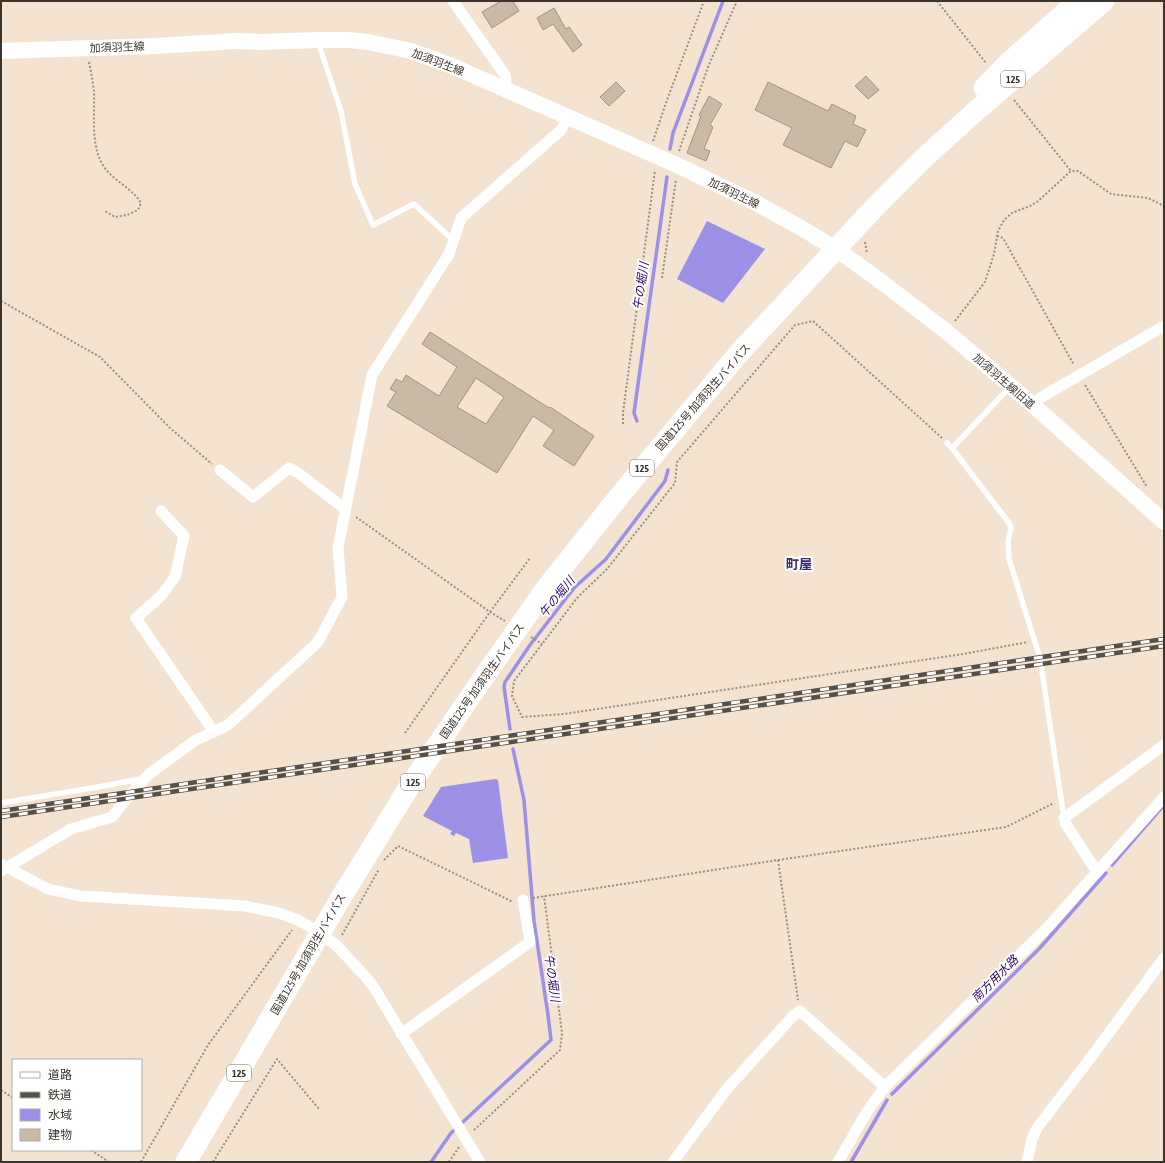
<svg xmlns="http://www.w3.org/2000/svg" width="1165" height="1163" viewBox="0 0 1165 1163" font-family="'Asap Condensed','Noto Sans JP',sans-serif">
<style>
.water{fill:#9c90e7}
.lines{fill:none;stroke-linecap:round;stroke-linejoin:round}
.stream{stroke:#9c90e7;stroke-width:3.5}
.building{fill:#c9b9a7;stroke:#a39482;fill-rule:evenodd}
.path{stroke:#9a8f81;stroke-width:2;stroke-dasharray:2 2;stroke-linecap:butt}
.lane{stroke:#fff;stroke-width:5.5}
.street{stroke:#fff;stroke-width:11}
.secondary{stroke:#fff;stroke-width:16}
.highway{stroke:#fff;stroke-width:21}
.rail-casing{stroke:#575046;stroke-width:4.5}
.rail{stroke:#fff;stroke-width:3;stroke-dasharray:9;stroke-linecap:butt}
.labels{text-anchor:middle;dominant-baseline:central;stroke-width:4;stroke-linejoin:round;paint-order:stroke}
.shield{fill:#fff;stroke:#75716b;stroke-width:1}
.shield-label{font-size:10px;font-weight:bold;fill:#3a342c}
.street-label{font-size:11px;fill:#3a342c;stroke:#fff}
.water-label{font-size:12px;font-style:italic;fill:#2f0571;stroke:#fff}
.quarter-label{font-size:13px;font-weight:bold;fill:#372b66;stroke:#fff}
</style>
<rect width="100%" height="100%" fill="#f3e3d0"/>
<g class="water">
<polygon points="707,221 765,249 723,303 677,279"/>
<polygon points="495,779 498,780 508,858 473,863 469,839 456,833 454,836 450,834 452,831 423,816 441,787"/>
</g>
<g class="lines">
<g class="stream">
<polyline points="670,149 673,133 723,1"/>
<polyline points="637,421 634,413 667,177"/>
<polyline points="510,729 504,687 505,682 530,645 574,588 606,559 665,481 668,470"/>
<polyline points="1112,865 1164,805"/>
<polyline points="892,1094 1039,949 1106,873"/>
<polyline points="431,1162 451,1133 551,1040 548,1015 534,921 524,800 513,749"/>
<polyline points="851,1162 887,1100"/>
</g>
</g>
<g class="building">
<polygon points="501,1 513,1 519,11 492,28 482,12"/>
<polygon points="554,8 566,29 569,27 582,45 573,52 553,24 543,30 537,18"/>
<polygon points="866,76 879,90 868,99 855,86"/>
<polygon points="616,82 625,91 609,106 600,97"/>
<polygon points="768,82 828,111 832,104 856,116 853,124 866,130 857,147 845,141 831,168 783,145 792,128 755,110"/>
<polygon points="709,96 722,104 710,125 713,127 704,149 710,151 706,161 687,153 701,116 699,115"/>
<path d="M430,332L549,408L550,407L594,436L574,466L543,446L554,430L533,416L497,473L387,406L396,392L390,389L396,379L402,382L406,375L439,396L457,367L422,344ZM476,378L504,397L486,424L457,407Z"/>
</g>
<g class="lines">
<g class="path">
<polyline points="937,1 986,63"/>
<path d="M89,62C91,72 93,82 94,92C95,117 90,145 104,167C114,181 132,188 141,203L138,210L127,215L115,217L105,211"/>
<polyline points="1014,100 1071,171"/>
<polyline points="653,141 667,100 704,1"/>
<polyline points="679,151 708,67 737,1"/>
<polyline points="997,236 1003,238 1074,365"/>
<polyline points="865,242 867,253"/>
<polyline points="662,278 676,179"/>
<polyline points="1,301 100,357 170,428 212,464"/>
<polyline points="955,321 985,282 994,254 998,231 1004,220 1012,213 1030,206 1037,202 1071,171 1078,171 1111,194 1148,198 1164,206"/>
<polyline points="1085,385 1147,487"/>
<polyline points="623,424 623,413 655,170"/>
<polyline points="942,438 813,321 795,325 677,462 675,483 607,569 577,598 514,681 512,696 522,717 564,714 963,654 1028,642"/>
<polyline points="356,517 490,612 505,621"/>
<polyline points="531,637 542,644"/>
<polyline points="405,733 490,612 530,558"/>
<polyline points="384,860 398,846 511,901 513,901"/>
<polyline points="778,860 798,1000"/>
<polyline points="533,898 778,860 1006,827 1054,803"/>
<polyline points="342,935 379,869"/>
<polyline points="1,1090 13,1098"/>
<polyline points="474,1130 560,1050 562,1033 544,896"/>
<polyline points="91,1150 109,1162"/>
<polyline points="141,1162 208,1045 292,930"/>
<polyline points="213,1162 277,1059 319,1109"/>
<polyline points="449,1162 459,1147"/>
</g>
<g class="lane">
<polyline points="319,41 320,48 341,111 355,184 373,225 414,204 453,240"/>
<polyline points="947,443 952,448 1009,523 1011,528 1008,541 1009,559 1040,658 1064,818"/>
<polyline points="952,448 1010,387"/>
<polyline points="1,803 98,787 135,780 142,780"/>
</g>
<g class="street">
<polyline points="453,1 505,75 506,81 504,89"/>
<polyline points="1033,405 1040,398 1164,326"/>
<polyline points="220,470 253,497 289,468 297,472 345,509"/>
<polyline points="161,511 184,536 175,577 160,597 136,618 214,732"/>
<polyline points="3,865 48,889 80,896 245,906 279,913 298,920 314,929 336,945 364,975 373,986 480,1162"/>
<polyline points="1,871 71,829 112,817 132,792 149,774 196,740 228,725 318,642 342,597 338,548 372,375 449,254 461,218 561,130 568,117"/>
<polyline points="1097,872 1066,824 1064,818 1164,745"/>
<polyline points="401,1034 530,942 523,900"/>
<polyline points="673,1162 726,1090 793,1016 800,1011 885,1087"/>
<polyline points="838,1162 868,1110 885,1087 1048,927 1164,797"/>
<polyline points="1027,1162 1032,1139 1037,1128 1092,1056 1164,958"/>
</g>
<polyline class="secondary" points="1,51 156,46 236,41 260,42 319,40 348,40 368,42 411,51 450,65 679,166 756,203 803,229 836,249 879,280 947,332 1033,405 1164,522"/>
<g class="highway">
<polyline points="984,88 1007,64 1078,1"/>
<polyline points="186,1162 342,896 411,784 481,681 547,587 621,494 740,352 875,207 924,158 977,110 1104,1"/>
</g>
<g class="rail-casing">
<g id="rail">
<polyline points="1,811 1164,639"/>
<polyline points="1,817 1164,646"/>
</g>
</g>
<use href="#rail" class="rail"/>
</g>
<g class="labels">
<g class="shield">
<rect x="1001" y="71" width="24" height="16" rx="3"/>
<rect x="630" y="460" width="24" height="16" rx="3"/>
<rect x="401" y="774" width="24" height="16" rx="3"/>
<rect x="227" y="1065" width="24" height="16" rx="3"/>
</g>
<g class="shield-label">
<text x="1013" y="79">125</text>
<text x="642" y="468">125</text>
<text x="413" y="782">125</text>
<text x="239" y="1073">125</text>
</g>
<g class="street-label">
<text transform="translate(117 47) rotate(-2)">加須羽生線</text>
<text transform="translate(438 62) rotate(21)">加須羽生線</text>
<text transform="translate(734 193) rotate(26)">加須羽生線</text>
<text transform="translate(1004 381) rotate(41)">加須羽生線旧道</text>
<text transform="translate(703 397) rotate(-49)">国道125号 加須羽生バイパス</text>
<text transform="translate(482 681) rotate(-55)">国道125号 加須羽生バイパス</text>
<text transform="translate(308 954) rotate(-60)">国道125号 加須羽生バイパス</text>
</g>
<g class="water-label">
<text transform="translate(641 286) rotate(-82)">午の堀川</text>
<text transform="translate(557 597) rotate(-51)">午の堀川</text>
<text transform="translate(552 978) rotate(82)">午の堀川</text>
<text transform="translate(995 979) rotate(-45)">南方用水路</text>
</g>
<g class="quarter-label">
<text x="799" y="564">町屋</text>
</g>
</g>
<rect width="1165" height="1163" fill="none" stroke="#3a342c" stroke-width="4"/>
<rect x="12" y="1059" width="130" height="92" fill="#ffffff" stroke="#b0aeab"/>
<rect x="20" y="1072" width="20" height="6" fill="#ffffff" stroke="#b0aeab"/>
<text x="48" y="1079" font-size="12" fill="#3a342c">道路</text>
<rect x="20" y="1092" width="20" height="6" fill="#575046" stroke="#b0aeab"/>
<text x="48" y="1099" font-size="12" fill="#3a342c">鉄道</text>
<rect x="20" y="1109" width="20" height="12" fill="#9c90e7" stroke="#b0aeab"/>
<text x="48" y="1119" font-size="12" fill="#3a342c">水域</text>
<rect x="20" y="1129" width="20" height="12" fill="#c9b9a7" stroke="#b0aeab"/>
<text x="48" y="1139" font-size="12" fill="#3a342c">建物</text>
</svg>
